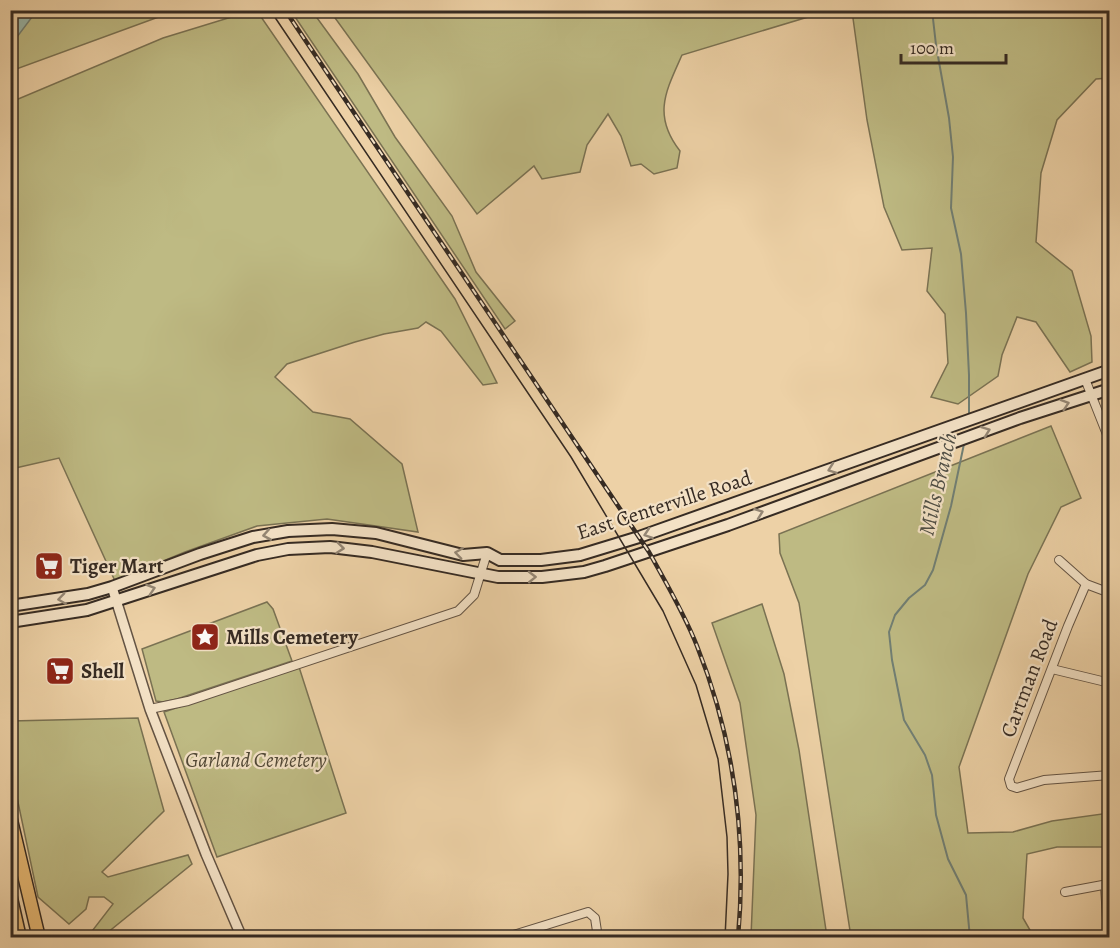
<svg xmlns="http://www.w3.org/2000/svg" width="1120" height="948" viewBox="0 0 1120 948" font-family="Alegreya,serif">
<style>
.green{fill:#beba83;stroke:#7a7253;stroke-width:1.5}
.water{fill:#99b7aa;stroke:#717f74;stroke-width:1.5}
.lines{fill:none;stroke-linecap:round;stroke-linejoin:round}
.stream{stroke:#717f74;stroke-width:2}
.minor-casing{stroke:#645444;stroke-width:10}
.tertiary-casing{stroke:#645444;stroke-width:12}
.secondary-casing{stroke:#362b23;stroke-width:14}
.primary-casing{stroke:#362b23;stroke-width:15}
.minor{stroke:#f3e1c5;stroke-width:8}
.tertiary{stroke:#f3e1c5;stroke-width:9}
.secondary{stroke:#f3e1c5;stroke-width:10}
.primary{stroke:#e6b873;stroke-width:12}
.tram{stroke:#362b23;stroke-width:1.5}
.rail-casing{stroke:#362b23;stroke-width:4.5}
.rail{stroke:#f3e1c5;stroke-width:2;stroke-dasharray:7;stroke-linecap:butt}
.oneway{stroke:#948674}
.labels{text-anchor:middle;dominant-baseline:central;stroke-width:4.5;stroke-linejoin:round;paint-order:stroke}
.street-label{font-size:21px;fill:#362b23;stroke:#f3e1c5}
.poi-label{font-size:21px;font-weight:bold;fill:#362b23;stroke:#f3e1c5;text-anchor:start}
.park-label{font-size:21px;font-style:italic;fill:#514836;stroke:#f3e1c5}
.water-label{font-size:22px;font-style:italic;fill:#4f4e45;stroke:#f3e1c5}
</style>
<rect width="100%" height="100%" fill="#edd1a6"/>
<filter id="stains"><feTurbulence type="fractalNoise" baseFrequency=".00333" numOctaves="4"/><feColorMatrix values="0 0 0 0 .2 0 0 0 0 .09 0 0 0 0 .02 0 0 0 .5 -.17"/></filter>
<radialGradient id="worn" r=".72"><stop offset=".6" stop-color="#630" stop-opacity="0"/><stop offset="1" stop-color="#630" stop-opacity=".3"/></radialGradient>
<g class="green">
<polygon points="11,11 175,11 11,71"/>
<polygon points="251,11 257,11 455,299 497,383 483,385 441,331 426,322 418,328 384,334 355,342 287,364 275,377 313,412 350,419 402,464 418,532 327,519 257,526 185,552 115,581 59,458 11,469 11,102 163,38"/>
<polygon points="291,11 312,11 358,74 395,137 452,216 476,272 515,321 505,329"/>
<path d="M330,11H828L682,55C666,91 652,115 680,151L677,168L654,174L641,164L631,166L621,136L608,114L587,145L580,172L542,179L534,166L477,214Z"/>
<polygon points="852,11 1109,11 1109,78 1096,79 1057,120 1041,173 1036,242 1072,271 1091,336 1092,362 1070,372 1036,322 1017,317 1002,355 998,376 958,404 931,397 948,363 945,314 927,291 932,248 902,250 884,207 867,120"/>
<polygon points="1051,426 1081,498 1061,507 1028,574 959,767 968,833 1013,832 1052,821 1109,813 1109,847 1057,847 1027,854 1023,918 1034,937 851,937 799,603 780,553 779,534"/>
<polygon points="267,602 273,609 292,661 177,699 163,702 156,701 142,649"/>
<polygon points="762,604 784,674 799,750 827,937 751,937 756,815 740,703 712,623"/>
<polygon points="299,667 346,813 217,857 164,712"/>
<polygon points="138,718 164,811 102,872 108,877 188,855 192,864 102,937 90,937 89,935 113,904 104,897 89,897 86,909 69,924 38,897 15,788 11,721"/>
</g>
<polygon class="water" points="12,11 40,11 32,17 11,45"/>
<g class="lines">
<g class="stream">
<polyline points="932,10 936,45 949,118 953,157 951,208 961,254 966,313 969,375 969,417"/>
<polyline points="964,444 951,506 933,570 925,585 909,598 895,615 889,632 892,660 904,720 925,755 932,775 936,815 948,859 966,895 970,938"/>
</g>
<g class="minor-casing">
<g id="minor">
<polyline points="1085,379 1110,442"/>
<polyline points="1059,560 1086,584 1110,593"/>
<polyline points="1086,584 1068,626 1009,779 1011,786 1017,788 1044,780 1110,775"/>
<polyline points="1052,669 1110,683"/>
<polyline points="150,709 188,701 458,611 474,595 487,553"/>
<polyline points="1105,884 1108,938"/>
<polyline points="1065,892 1108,884"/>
<polyline points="504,938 588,912 595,918 598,938"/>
</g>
</g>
<g class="tertiary-casing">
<polyline id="tertiary" points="112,587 150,709 206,854 242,938"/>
</g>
<g class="secondary-casing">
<g id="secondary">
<polyline points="10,606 88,594 112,587 200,554 253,537 288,531 332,529 376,533 463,555 487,553 500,560 541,560 580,555 639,537 1110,370"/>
<polyline points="10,622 87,610 257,555 288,549 330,547 372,552 498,577 542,577 584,572 605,566 728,525 1020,418 1110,389"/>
</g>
</g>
<g class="primary-casing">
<g id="primary">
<polyline points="10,816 39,938"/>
<polyline points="10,894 20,938"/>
</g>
</g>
<use href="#minor" class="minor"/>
<use href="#tertiary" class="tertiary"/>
<use href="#secondary" class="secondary"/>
<use href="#primary" class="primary"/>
<polyline class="tram" points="270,10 571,457 663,611 696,685 718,759 727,837 728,874 725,938"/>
<g class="rail-casing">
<path id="rail" d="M285,10L649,552C666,583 684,613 697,646C734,739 747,838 738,938"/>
</g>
<use href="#rail" class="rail"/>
</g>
<defs><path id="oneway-chevron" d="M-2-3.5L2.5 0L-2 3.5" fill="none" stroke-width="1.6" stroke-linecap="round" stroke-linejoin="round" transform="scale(1.5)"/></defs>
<g class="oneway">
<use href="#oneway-chevron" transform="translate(1065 404) rotate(-18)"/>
<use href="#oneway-chevron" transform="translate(986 431) rotate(-20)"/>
<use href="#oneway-chevron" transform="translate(832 469) rotate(160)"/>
<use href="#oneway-chevron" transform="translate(759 513) rotate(-20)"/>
<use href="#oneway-chevron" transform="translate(648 534) rotate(161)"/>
<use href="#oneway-chevron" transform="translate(267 535) rotate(170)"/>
<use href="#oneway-chevron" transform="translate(340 548) rotate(6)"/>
<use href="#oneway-chevron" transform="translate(459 553) rotate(-172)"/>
<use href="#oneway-chevron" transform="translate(532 577) rotate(-1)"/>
<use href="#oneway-chevron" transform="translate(151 589) rotate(-18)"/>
<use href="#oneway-chevron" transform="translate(62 599) rotate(172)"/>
</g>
<defs>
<g id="supermarket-square" transform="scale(1.5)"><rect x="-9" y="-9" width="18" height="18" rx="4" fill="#8f2418" stroke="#f3e1c5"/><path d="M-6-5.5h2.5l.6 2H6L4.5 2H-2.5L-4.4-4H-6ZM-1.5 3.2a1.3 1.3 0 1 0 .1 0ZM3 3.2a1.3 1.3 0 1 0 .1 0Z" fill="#fff"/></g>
<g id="sight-square" transform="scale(1.5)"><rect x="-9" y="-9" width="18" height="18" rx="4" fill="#8f2418" stroke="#f3e1c5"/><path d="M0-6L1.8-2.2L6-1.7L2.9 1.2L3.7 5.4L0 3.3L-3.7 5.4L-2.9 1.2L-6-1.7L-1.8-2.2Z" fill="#fff"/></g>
</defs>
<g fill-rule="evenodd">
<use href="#supermarket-square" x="49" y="566"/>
<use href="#sight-square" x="205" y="637"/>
<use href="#supermarket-square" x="60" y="671"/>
</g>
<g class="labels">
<g class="street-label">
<text transform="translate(664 505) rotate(-18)">East Centerville Road</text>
<text transform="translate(1029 678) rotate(-69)">Cartman Road</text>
</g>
<g class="poi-label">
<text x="70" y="566">Tiger Mart</text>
<text x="226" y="637">Mills Cemetery</text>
<text x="81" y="671">Shell</text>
</g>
<g class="park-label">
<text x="256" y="760">Garland Cemetery</text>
</g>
<g class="water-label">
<text transform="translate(938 484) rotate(-77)">Mills Branch</text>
</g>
</g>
<rect width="1120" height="948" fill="none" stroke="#edd1a6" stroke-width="36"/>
<rect x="12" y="12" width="1096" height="924" fill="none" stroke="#362b23" stroke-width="3"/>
<rect x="18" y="18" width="1084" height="912" fill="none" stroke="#362b23" stroke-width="1.5"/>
<path d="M901 54v9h105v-9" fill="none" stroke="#362b23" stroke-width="3"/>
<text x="910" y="54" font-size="18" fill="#362b23" stroke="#f3e1c5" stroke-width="4.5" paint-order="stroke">100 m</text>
<rect width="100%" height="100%" filter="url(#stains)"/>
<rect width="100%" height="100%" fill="url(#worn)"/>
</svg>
